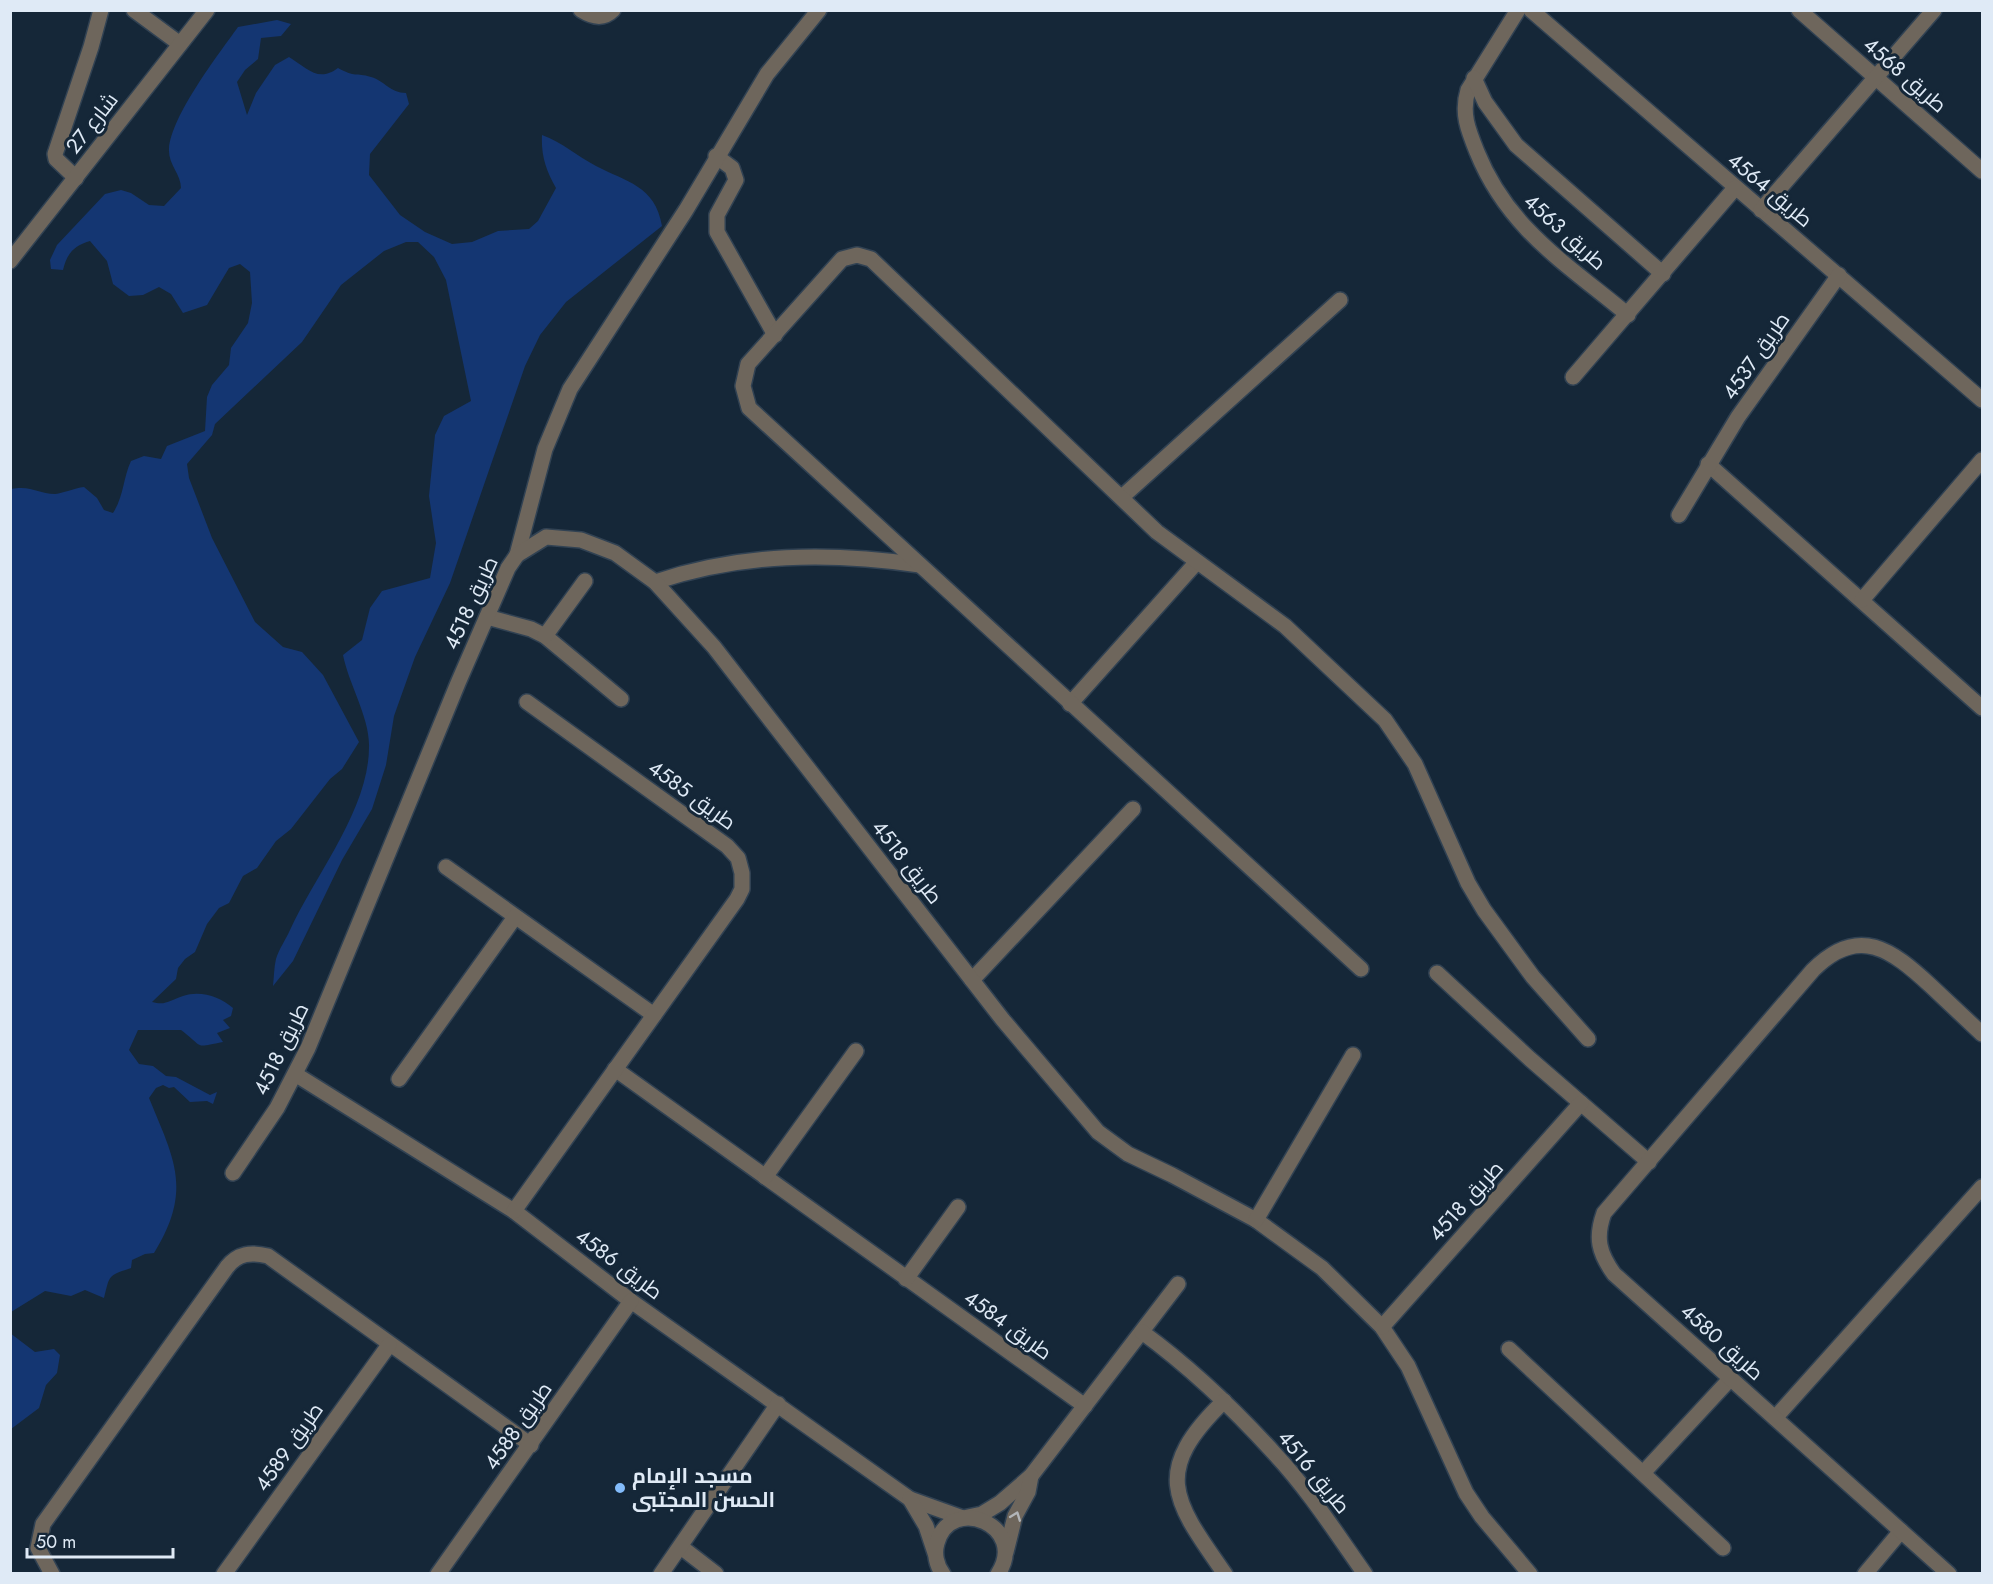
<svg xmlns="http://www.w3.org/2000/svg" width="1993" height="1584" viewBox="0 0 1993 1584" font-family="Jost,Cairo,sans-serif">
<style>
.water{fill:#143672}
.lines{fill:none;stroke-linecap:round;stroke-linejoin:round}
.minor-casing{stroke:#314253;stroke-width:18}
.minor{stroke:#6e665c;stroke-width:15}
.oneway{stroke:#b2b5b8}
.poi-dot{fill:#83bcfb;stroke:#152738;stroke-width:2}
.labels{text-anchor:middle;dominant-baseline:central;stroke-width:6;stroke-linejoin:round;paint-order:stroke}
.street-label{font-size:21px;fill:#dfeaf6;stroke:#152738}
.poi-label{font-size:21px;font-weight:bold;fill:#dfeaf6;stroke:#152738;text-anchor:start}
</style>
<rect width="100%" height="100%" fill="#152738"/>
<g class="water">
<path d="M277,20L291,24L281,36L261,38L258,59L245,70L237,82L247,115L256,93L275,65L289,57C307,68 318,83 338,68C356,78 355,72 371,77C385,81 390,93 406,93L409,104L370,154L369,175L400,215L425,232L452,244L472,242L498,231L529,229L538,221L556,188C546,170 541,156 542,135C562,142 577,156 596,166C626,182 655,185 662,226L566,302L540,335L525,366L450,583L415,657L394,716L386,765L372,809L342,860L293,961L273,986C274,977 274,967 276,959C279,949 286,939 290,930C316,874 369,809 369,747C370,718 349,685 343,655L362,640L370,608L382,591L430,578L436,543L429,496L435,435L444,416L471,401L446,280L434,257L418,242H406L384,251L341,285L302,342L215,424L212,435L187,464L189,478L212,538L255,622L283,647L302,652L323,675L359,742L342,769L330,779L291,829L276,841L257,868L243,876L229,903L219,908L207,924L195,952L185,959L178,968L176,979L152,1002C166,1006 170,1000 183,996C201,990 220,997 233,1008L231,1016L223,1020L230,1028L217,1033L223,1042C193,1048 205,1048 181,1030H138L129,1050L139,1064L153,1066L166,1076L176,1077L210,1095L217,1092L213,1104L207,1101L190,1102L174,1087L169,1088L163,1085L156,1088L149,1098C174,1159 193,1190 154,1253L145,1254L132,1260L131,1268C107,1276 110,1275 104,1298L85,1290L71,1296L45,1291L11,1312V489C32,485 38,494 55,494C60,494 75,488 84,487L97,498L104,510L113,513C124,496 123,478 131,461L144,456L161,459L167,446L205,431L207,397L212,385L229,365L231,348L248,323L252,303L250,272L240,264L229,268L207,305L183,313L171,294L159,287L143,295L129,296L113,284L107,261L90,241C73,246 67,254 63,270L51,269L50,260L57,245L105,194L121,190L131,193L149,205L164,206L181,188C181,174 168,164 169,149C171,116 218,55 238,27Z"/>
<polygon points="10,1333 35,1352 54,1349 60,1355 57,1373 46,1385 39,1408 11,1429"/>
</g>
<g class="lines">
<g class="minor-casing">
<g id="minor">
<polyline points="134,10 180,44"/>
<path d="M581,10C592,17 603,20 613,10"/>
<path d="M1518,10L1468,90C1461,113 1468,130 1477,152C1508,229 1567,264 1628,315"/>
<polyline points="1531,10 1982,400"/>
<polyline points="1799,10 1982,171"/>
<polyline points="1474,78 1485,102 1516,145 1663,274"/>
<polyline points="716,156 732,168 736,180 717,215 717,232 775,335"/>
<polyline points="76,178 56,159 55,154 91,47 101,10"/>
<polyline points="1761,210 1934,10"/>
<polyline points="10,261 207,10"/>
<polyline points="1573,377 1735,188"/>
<polyline points="1708,464 1982,708"/>
<polyline points="1122,497 1340,300"/>
<polyline points="1679,515 1738,417 1839,275"/>
<polyline points="517,555 545,449 570,389 686,210 767,74 819,10"/>
<path d="M655,582C742,553 829,552 920,565"/>
<polyline points="1862,600 1982,460"/>
<polyline points="487,617 531,629 545,636 621,699"/>
<polyline points="545,636 585,581"/>
<polyline points="1070,704 1196,563"/>
<polyline points="446,867 654,1015"/>
<polyline points="1361,969 749,408 743,386 748,364 842,259 857,255 871,259 1157,532 1285,626 1385,720 1415,764 1468,883 1484,910 1533,977 1588,1039"/>
<polyline points="1437,973 1530,1059 1649,1162"/>
<polyline points="972,980 1133,809"/>
<polyline points="615,1069 1085,1406"/>
<polyline points="295,1074 514,1211 631,1301 910,1499 963,1518 982,1514 1000,1503 1031,1476 1178,1284"/>
<polyline points="399,1079 515,917"/>
<polyline points="233,1173 277,1108 308,1048 458,683 508,568 517,555 546,537 581,540 615,553 655,582 714,647 1003,1020 1098,1132 1128,1154 1172,1175 1256,1220 1322,1268 1382,1327 1408,1366 1466,1493 1482,1517 1530,1574"/>
<polyline points="765,1177 856,1051"/>
<polyline points="514,1211 737,899 742,889 742,873 738,858 727,846 527,702"/>
<polyline points="1256,1220 1353,1055"/>
<polyline points="906,1279 958,1207"/>
<polyline points="1382,1327 1581,1103"/>
<path d="M1142,1332C1190,1367 1234,1409 1274,1453C1308,1489 1336,1533 1365,1574"/>
<polyline points="1509,1349 1723,1548"/>
<path d="M1224,1401C1151,1472 1173,1500 1225,1574"/>
<polyline points="1775,1418 1982,1187"/>
<polyline points="1643,1473 1731,1378"/>
<polyline points="910,1499 926,1526 935,1553"/>
<polyline points="681,1547 716,1574"/>
<polyline points="1006,1552 1015,1516 1028,1492 1031,1476"/>
<path d="M52,1574L38,1548L43,1524L227,1267C238,1253 251,1252 268,1256L531,1445"/>
<polyline points="224,1574 389,1345"/>
<polyline points="438,1574 631,1301"/>
<polyline points="661,1574 778,1404"/>
<path d="M943,1574C936,1565 934,1553 937,1543C951,1493 1029,1526 998,1574"/>
<polyline points="1865,1574 1901,1531"/>
<path d="M1949,1574L1614,1274C1599,1253 1595,1238 1604,1213L1813,970C1859,924 1892,950 1931,986C1948,1002 1965,1018 1982,1034"/>
</g>
</g>
<use href="#minor" class="minor"/>
</g>
<defs><path id="oneway-chevron" d="M-2-3.5L2.5 0L-2 3.5" fill="none" stroke-width="1.6" stroke-linecap="round" stroke-linejoin="round" transform="scale(1.5)"/></defs>
<use class="oneway" href="#oneway-chevron" transform="translate(1016 1516) rotate(-69)"/>
<circle class="poi-dot" cx="620" cy="1488" r="6"/>
<g class="labels">
<g class="street-label">
<text transform="translate(1905 75) rotate(41)">طريق 4568</text>
<text transform="translate(92 123) rotate(-52)">شارع 27</text>
<text transform="translate(1770 190) rotate(40)">طريق 4564</text>
<text transform="translate(1565 232) rotate(42)">طريق 4563</text>
<text transform="translate(1756 356) rotate(-55)">طريق 4537</text>
<text transform="translate(471 603) rotate(-65)">طريق 4518</text>
<text transform="translate(692 795) rotate(36)">طريق 4585</text>
<text transform="translate(907 862) rotate(52)">طريق 4518</text>
<text transform="translate(281 1049) rotate(-64)">طريق 4518</text>
<text transform="translate(1466 1201) rotate(-48)">طريق 4518</text>
<text transform="translate(619 1264) rotate(37)">طريق 4586</text>
<text transform="translate(1008 1325) rotate(36)">طريق 4584</text>
<text transform="translate(1722 1342) rotate(42)">طريق 4580</text>
<text transform="translate(518 1426) rotate(-55)">طريق 4588</text>
<text transform="translate(289 1447) rotate(-55)">طريق 4589</text>
<text transform="translate(1314 1472) rotate(51)">طريق 4516</text>
</g>
<g class="poi-label">
<text x="632" y="1476">مسجد الإمام<tspan x="632" dy="24">الحسن المجتبى</tspan></text>
</g>
</g>
<rect width="1993" height="1584" fill="none" stroke="#dfeaf6" stroke-width="24"/>
<path d="M27 1548v9h146v-9" fill="none" stroke="#dfeaf6" stroke-width="3"/>
<text x="36" y="1548" font-size="18" fill="#dfeaf6" stroke="#152738" stroke-width="4.5" paint-order="stroke">50 m</text>
</svg>
